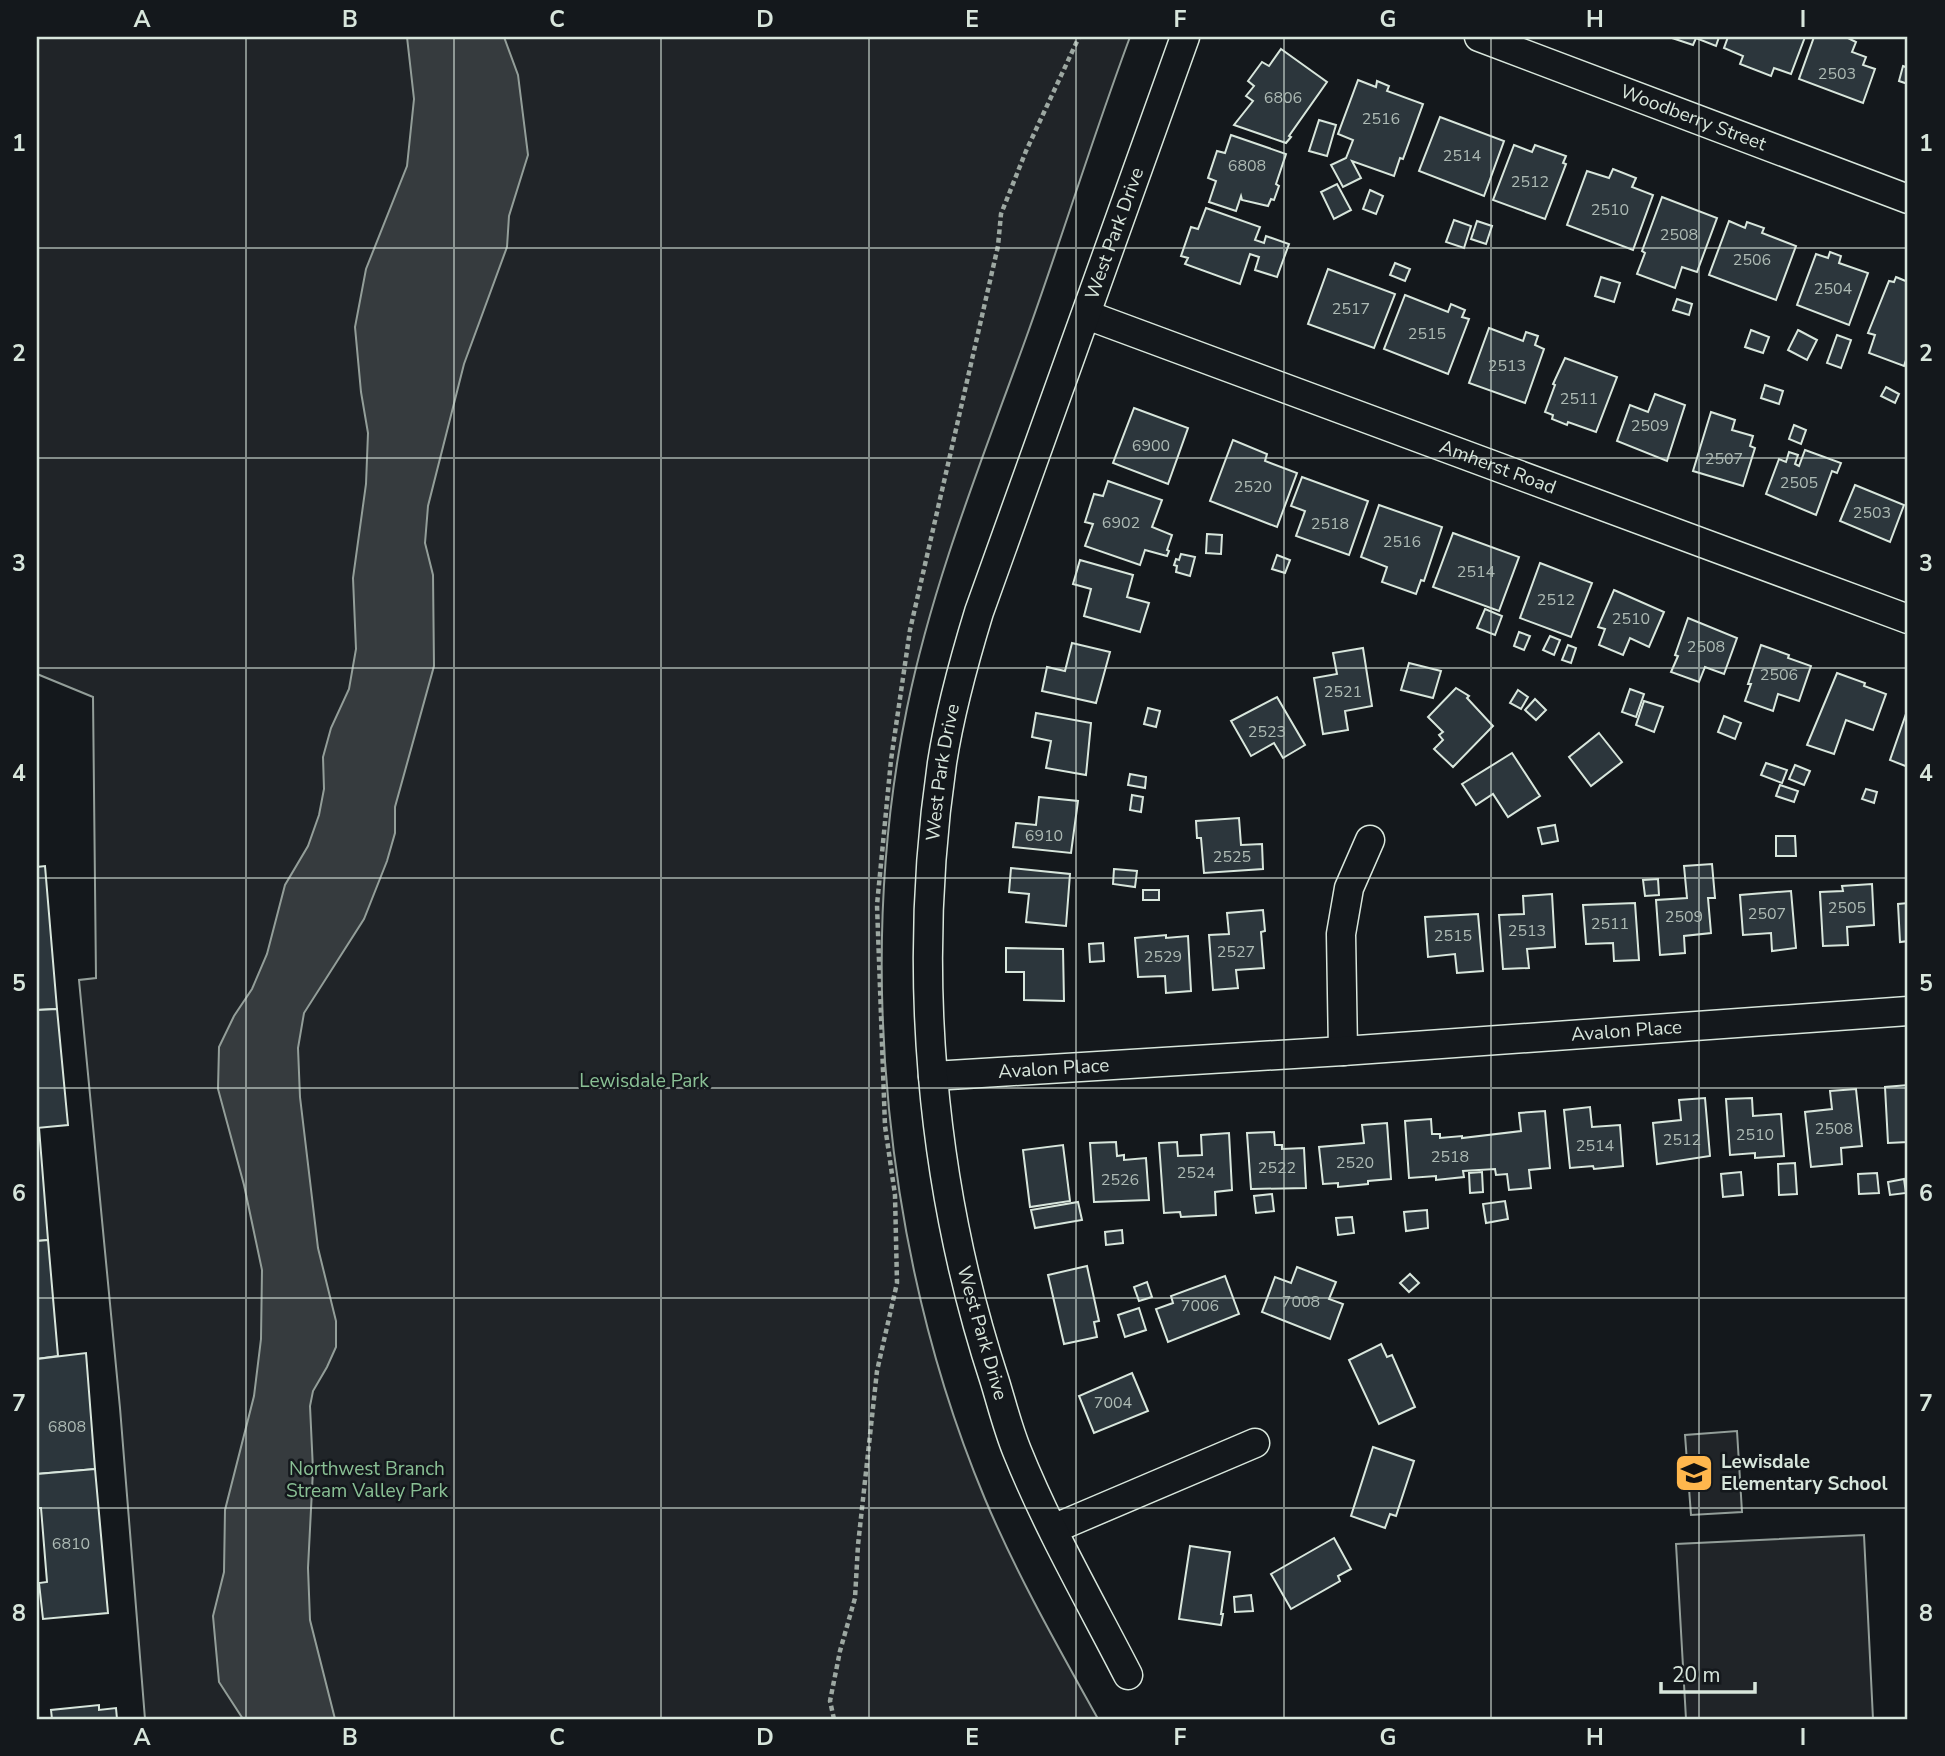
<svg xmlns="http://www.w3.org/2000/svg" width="1945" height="1756" viewBox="0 0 1945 1756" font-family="'Nunito Sans',sans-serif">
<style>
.green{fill:#202428;stroke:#939e99;stroke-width:2}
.water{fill:#363b3e;stroke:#939e99;stroke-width:2}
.building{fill:#2c363c;stroke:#d8e6dc;stroke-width:2}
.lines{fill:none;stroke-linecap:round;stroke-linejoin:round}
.street-casing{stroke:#d8e6dc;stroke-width:31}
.path{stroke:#9da8a2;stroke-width:4.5;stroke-dasharray:5 3.5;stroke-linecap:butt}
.street{stroke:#14181c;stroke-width:28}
.grid{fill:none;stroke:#d8e6dc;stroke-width:2;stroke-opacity:0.55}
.labels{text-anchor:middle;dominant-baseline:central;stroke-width:5;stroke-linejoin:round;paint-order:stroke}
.number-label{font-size:16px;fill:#adbab4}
.street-label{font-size:19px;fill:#d8e6dc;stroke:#14181c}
.park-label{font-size:19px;fill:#8ac095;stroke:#14181c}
.poi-label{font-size:19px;font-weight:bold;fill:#d8e6dc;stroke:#14181c;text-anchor:start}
.neatline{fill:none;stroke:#d8e6dc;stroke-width:2.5}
.grid-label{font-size:23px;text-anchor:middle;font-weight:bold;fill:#d8e6dc}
</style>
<rect width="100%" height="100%" fill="#14181c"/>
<g class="green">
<path d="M37,37H1130C1093,136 1062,238 1026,338C982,460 933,581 907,708C855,962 885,1260 985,1499C1017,1575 1058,1647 1098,1719H145L120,1408L79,980L96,978L93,697L37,674Z"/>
<polygon points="1737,1431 1742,1512 1691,1515 1685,1435"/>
<polygon points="1864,1535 1873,1719 1686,1719 1676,1544"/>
</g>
<polygon class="water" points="407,37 504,37 518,75 528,155 509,216 507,247 464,364 428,506 425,543 433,575 434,666 395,807 395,833 387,861 364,919 304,1013 298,1048 300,1097 318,1248 336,1321 336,1347 327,1367 313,1391 310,1406 313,1470 308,1568 310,1620 335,1719 243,1719 219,1682 213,1616 224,1572 225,1510 254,1396 261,1339 262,1270 244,1185 218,1089 219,1047 234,1016 252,989 267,954 285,885 308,846 319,815 324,789 323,757 331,728 349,689 356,649 353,578 366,484 368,433 361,392 355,327 366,269 407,166 414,99"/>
<g class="building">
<polygon points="1669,37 1719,37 1716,46 1696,38 1693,45"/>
<polygon points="1728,37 1805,37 1791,74 1774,68 1771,76 1740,64 1743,56 1724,48"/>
<polygon points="1814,37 1846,37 1856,42 1852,52 1866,57 1863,65 1875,69 1863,103 1799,79"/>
<polygon points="1281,49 1327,82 1289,136 1291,137 1286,143 1234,125 1253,101 1246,96 1254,86 1248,81 1262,62 1269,66"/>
<polygon points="1903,66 1908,68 1908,84 1899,81"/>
<polygon points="1358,80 1376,87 1377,81 1389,86 1387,91 1423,104 1403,159 1400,158 1394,176 1352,161 1361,178 1343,187 1331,165 1346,158 1353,140 1338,134"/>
<polygon points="1440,117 1504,141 1484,196 1419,171"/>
<polygon points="1319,120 1336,125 1327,156 1309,151"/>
<polygon points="1231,135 1286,154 1276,184 1279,186 1274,200 1271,199 1268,206 1242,200 1241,196 1236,211 1209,202 1216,181 1208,178 1217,151 1225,153"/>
<polygon points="1514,145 1532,152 1535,145 1566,156 1563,163 1566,164 1545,219 1493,200"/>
<polygon points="1613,169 1636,178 1632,187 1653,195 1633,250 1567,225 1587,171 1609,178"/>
<polygon points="1337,184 1351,210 1334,219 1321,192"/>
<polygon points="1370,190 1383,196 1376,214 1363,209"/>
<polygon points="1662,197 1717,218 1697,272 1682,267 1675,288 1637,274 1645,253 1642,251"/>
<polygon points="1206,208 1260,227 1255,240 1264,243 1266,236 1289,244 1277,277 1255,270 1259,257 1250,254 1240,284 1185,264 1188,258 1181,256 1191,227 1198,229"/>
<polygon points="1454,220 1471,226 1464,248 1446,242"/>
<polygon points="1477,221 1492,226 1486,244 1471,239"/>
<polygon points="1729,221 1745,228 1747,222 1764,228 1762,233 1796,246 1776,300 1709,275"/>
<polygon points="1830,252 1841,256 1839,263 1868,273 1849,325 1797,305 1816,254 1828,258"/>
<polygon points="1395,263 1410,269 1405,281 1390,275"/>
<polygon points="1328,269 1395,294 1374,348 1308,324"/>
<polygon points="1601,277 1620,283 1614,302 1595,296"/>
<polygon points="1896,277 1908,282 1908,354 1904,366 1869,353 1875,335 1868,333 1889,281 1894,282"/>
<polygon points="1405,295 1448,312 1451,304 1465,310 1462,317 1469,319 1448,374 1384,349"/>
<polygon points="1677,299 1692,304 1689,315 1673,310"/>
<polygon points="1489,328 1523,341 1526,332 1538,336 1535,345 1544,349 1525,403 1469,383"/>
<polygon points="1751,330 1769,337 1763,353 1745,347"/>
<polygon points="1798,330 1817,340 1807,360 1788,350"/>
<polygon points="1837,335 1851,340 1841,368 1827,363"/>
<polygon points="1565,358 1617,377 1596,432 1568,422 1567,425 1552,419 1553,415 1545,412 1555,385 1553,384"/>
<polygon points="1765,385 1783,391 1779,404 1761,398"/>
<polygon points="1886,387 1899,394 1895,403 1881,396"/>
<polygon points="1655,394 1685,405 1667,461 1617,441 1630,405 1648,412"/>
<polygon points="1134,408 1188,428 1168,484 1113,463"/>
<polygon points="1711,412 1735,420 1732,430 1753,436 1750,446 1755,448 1743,486 1693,471"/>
<polygon points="1794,425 1806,430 1801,444 1789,439"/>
<polygon points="1233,440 1267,454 1265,461 1297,473 1277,527 1210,501"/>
<polygon points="1805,450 1841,463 1837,473 1832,471 1816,515 1766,494 1779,459 1786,462 1789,452 1798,455 1795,464 1799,466"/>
<polygon points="1302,477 1368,501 1349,555 1296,536 1305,511 1291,506"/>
<polygon points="1108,481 1162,500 1152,527 1172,535 1167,550 1169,551 1167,556 1145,550 1140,565 1085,546 1093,524 1085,522 1094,494 1103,496"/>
<polygon points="1855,485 1904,505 1890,542 1840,521"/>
<polygon points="1379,505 1442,527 1424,581 1421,580 1416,594 1382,582 1387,567 1361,557"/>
<polygon points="1453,533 1519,557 1499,611 1433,587"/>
<polygon points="1207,534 1222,535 1221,554 1206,553"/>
<polygon points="1181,554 1195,557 1190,576 1176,572 1177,566 1174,565 1176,559 1179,560"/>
<polygon points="1277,555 1290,560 1285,573 1272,569"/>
<polygon points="1080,560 1133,575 1127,597 1149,603 1140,632 1084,616 1091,589 1073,584"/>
<polygon points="1540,563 1592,583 1571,637 1520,618"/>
<polygon points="1614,590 1664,612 1649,647 1630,638 1623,655 1599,645 1605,629 1598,627"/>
<polygon points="1485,609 1502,616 1495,635 1477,628"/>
<polygon points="1688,618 1737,638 1724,674 1705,667 1699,682 1671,672 1678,656 1675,655"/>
<polygon points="1519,632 1530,636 1524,650 1514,646"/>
<polygon points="1550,636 1560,640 1554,655 1543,650"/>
<polygon points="1072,643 1110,652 1096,703 1042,691 1047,667 1065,671"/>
<polygon points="1568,645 1576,648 1571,663 1562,660"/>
<polygon points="1761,645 1789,655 1788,658 1811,666 1799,701 1778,694 1773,711 1745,701 1751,684 1748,684"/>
<polygon points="1363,648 1372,706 1345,711 1348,730 1323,734 1314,678 1337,674 1333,653"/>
<polygon points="1409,663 1441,671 1433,698 1401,690"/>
<polygon points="1837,673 1865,683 1864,686 1886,694 1873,730 1846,720 1834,754 1807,745"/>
<polygon points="1456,688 1469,696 1467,698 1493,726 1453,767 1434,749 1443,740 1439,735 1443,732 1428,717"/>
<polygon points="1630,689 1644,694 1636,717 1622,712"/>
<polygon points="1518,690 1528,697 1521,709 1510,703"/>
<polygon points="1277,697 1305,745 1283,758 1274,743 1251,756 1231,721"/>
<polygon points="1535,699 1546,710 1536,720 1525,710"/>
<polygon points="1644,701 1663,707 1654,732 1636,725"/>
<polygon points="1148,708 1160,711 1156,727 1144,724"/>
<polygon points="1908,708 1908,767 1890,760"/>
<polygon points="1036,713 1091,723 1086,775 1046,768 1051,741 1032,737"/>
<polygon points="1724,716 1741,723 1735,739 1718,732"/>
<polygon points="1599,733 1622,762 1591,786 1569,757"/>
<polygon points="1512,753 1540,796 1508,817 1493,794 1476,805 1462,784"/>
<polygon points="1766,763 1787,770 1782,783 1761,775"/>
<polygon points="1795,765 1810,771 1804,785 1789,779"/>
<polygon points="1130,774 1146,777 1145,788 1128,785"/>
<polygon points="1780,785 1798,791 1794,802 1776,796"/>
<polygon points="1866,789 1877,792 1874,803 1862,799"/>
<polygon points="1132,795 1143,797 1141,812 1130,810"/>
<polygon points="1039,797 1078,801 1071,853 1013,847 1016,823 1036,825"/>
<polygon points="1239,818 1241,845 1262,844 1263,869 1204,873 1201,838 1197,838 1196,821"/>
<polygon points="1555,825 1558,841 1542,844 1538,828"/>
<polygon points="1776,836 1795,836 1796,856 1776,856"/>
<polygon points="1712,864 1715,898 1708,898 1711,933 1684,936 1685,953 1660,955 1656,900 1687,898 1684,866"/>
<polygon points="45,866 57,1009 37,1010 37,867"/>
<polygon points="1011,868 1070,874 1066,926 1026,922 1029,894 1009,892"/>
<polygon points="1114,869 1137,871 1135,887 1113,884"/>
<polygon points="1658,879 1659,895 1645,896 1643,880"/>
<polygon points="1872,884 1874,925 1847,927 1848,945 1823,946 1820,892 1843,891 1842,886"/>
<rect x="1143" y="890" width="16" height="10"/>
<polygon points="1791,891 1796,948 1772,951 1771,933 1743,935 1740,895"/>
<polygon points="1552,894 1555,947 1527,949 1529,968 1503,969 1499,915 1524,914 1523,896"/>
<polygon points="1635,903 1639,960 1614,961 1613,943 1586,944 1583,905"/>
<polygon points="1908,903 1908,941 1900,942 1898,904"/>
<polygon points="1263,910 1265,931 1261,932 1264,968 1236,970 1238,988 1213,990 1209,935 1229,934 1227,913"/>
<polygon points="1478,914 1483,971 1457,973 1455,954 1428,957 1425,917"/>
<polygon points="1166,935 1166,938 1188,936 1191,991 1166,993 1165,976 1138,977 1135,938"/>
<polygon points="1103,943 1104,961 1090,962 1089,944"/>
<polygon points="1006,948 1063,949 1064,1001 1024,1000 1024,972 1006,972"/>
<polygon points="57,1009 68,1125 37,1128 37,1010"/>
<polygon points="1908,1085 1908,1142 1888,1143 1885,1087"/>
<polygon points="1856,1089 1862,1146 1841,1148 1842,1164 1811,1167 1805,1112 1832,1109 1830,1091"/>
<polygon points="1705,1098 1710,1156 1657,1164 1653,1123 1681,1120 1679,1100"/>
<polygon points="1752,1098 1753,1116 1781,1114 1784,1156 1755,1158 1755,1153 1730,1155 1726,1099"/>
<polygon points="1590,1107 1592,1127 1620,1125 1623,1166 1594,1169 1593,1166 1570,1168 1564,1110"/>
<polygon points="1545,1111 1550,1168 1529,1170 1531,1188 1509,1190 1507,1174 1496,1175 1495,1169 1463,1171 1464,1177 1436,1180 1436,1176 1409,1178 1405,1121 1431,1119 1432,1134 1440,1134 1440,1138 1462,1136 1462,1138 1521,1131 1519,1113"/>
<polygon points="1387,1123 1391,1179 1368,1181 1368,1184 1338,1187 1338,1183 1323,1184 1319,1147 1364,1143 1362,1125"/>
<polygon points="37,1128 39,1128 48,1240 37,1241"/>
<polygon points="1274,1132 1275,1145 1282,1145 1282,1149 1304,1148 1306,1188 1251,1189 1247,1133"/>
<polygon points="1229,1133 1232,1190 1215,1192 1216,1215 1181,1217 1180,1212 1164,1213 1159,1143 1177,1142 1178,1156 1202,1155 1201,1135"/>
<polygon points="1116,1142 1117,1156 1124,1155 1124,1160 1146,1158 1149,1200 1094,1202 1090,1143"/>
<polygon points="1063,1145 1070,1201 1030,1207 1023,1150"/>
<polygon points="1795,1163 1797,1194 1779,1195 1778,1164"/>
<polygon points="1482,1172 1483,1192 1470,1193 1469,1173"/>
<polygon points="1741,1172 1743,1195 1723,1197 1721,1174"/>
<polygon points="1877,1173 1879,1193 1859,1194 1858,1174"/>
<polygon points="1904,1179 1906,1193 1890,1195 1888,1182"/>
<polygon points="1272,1194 1274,1211 1256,1213 1254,1196"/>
<polygon points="1505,1201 1508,1219 1486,1223 1483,1204"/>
<polygon points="1078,1202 1082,1220 1035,1228 1031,1210"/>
<polygon points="1427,1210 1428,1228 1406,1231 1404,1212"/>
<polygon points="1352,1217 1354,1233 1338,1235 1336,1218"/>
<polygon points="1122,1230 1123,1243 1106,1245 1105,1232"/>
<polygon points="48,1240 58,1356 37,1359 37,1241"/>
<polygon points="1087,1266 1099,1321 1094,1322 1097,1337 1064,1344 1048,1275"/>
<polygon points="1297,1267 1336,1282 1329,1299 1343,1304 1330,1339 1262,1312 1275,1277 1291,1283"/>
<polygon points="1410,1274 1419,1283 1409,1292 1400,1283"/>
<polygon points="1225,1276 1239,1314 1168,1342 1156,1309 1173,1303 1171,1296"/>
<polygon points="1147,1282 1152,1297 1139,1301 1134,1287"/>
<polygon points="1139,1308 1146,1330 1125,1337 1118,1315"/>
<polygon points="1381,1344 1387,1357 1392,1355 1415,1407 1379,1424 1349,1360"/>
<polygon points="86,1353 95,1469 37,1474 37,1359"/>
<polygon points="1132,1373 1148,1411 1094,1433 1079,1396"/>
<polygon points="1373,1447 1414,1461 1396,1516 1390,1514 1385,1528 1351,1516"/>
<polygon points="95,1469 108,1613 43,1619 39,1583 47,1582 41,1508 37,1508 37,1474"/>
<polygon points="1334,1538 1351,1569 1338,1576 1340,1581 1291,1609 1271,1574"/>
<polygon points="1190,1546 1230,1552 1221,1614 1223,1614 1221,1625 1179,1619"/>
<polygon points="1251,1595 1253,1611 1235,1612 1234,1597"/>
<polygon points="99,1705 99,1710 116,1708 117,1719 52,1719 51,1710"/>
</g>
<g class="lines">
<g class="street-casing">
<g id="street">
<path id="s1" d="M1479,37L1908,199"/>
<path id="s2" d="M1087,315L1908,619"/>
<polyline points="1343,1051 1341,934 1349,888 1370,840"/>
<path id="s3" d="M933,1076L1343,1051L1908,1011"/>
<polyline points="1053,1529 1255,1443"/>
<path id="s4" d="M1128,1675C1090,1601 1048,1528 1017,1451C1008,1429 1002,1405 995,1382C930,1184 912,969 942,763C950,711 964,661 979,612L1185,37"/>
</g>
</g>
<polyline class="path" points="834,1719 830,1701 840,1651 855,1598 858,1545 877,1371 897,1283 895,1195 885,1126 877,905 891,760 910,630 998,246 1001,214 1026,151 1079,37"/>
<use href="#street" class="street"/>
</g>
<path class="grid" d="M246,37V1719M454,37V1719M661,37V1719M869,37V1719M1076,37V1719M1284,37V1719M1491,37V1719M1699,37V1719M37,248H1908M37,458H1908M37,668H1908M37,878H1908M37,1088H1908M37,1298H1908M37,1508H1908"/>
<defs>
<g id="school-square" transform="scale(2.0125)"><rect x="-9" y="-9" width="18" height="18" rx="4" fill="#ffb74d" stroke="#14181c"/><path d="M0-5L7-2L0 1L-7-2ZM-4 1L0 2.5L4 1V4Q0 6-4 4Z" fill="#111"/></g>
</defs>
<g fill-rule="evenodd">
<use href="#school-square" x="1694" y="1473"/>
</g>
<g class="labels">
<g class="number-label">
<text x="1837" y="74">2503</text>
<text x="1283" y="98">6806</text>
<text x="1381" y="119">2516</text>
<text x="1462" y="156">2514</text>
<text x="1247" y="166">6808</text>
<text x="1530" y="182">2512</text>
<text x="1610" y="210">2510</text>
<text x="1679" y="235">2508</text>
<text x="1752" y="260">2506</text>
<text x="1833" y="289">2504</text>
<text x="1351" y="309">2517</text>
<text x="1427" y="334">2515</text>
<text x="1507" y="366">2513</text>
<text x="1579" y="399">2511</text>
<text x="1650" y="426">2509</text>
<text x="1151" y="446">6900</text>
<text x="1724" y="459">2507</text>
<text x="1799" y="483">2505</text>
<text x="1253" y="487">2520</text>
<text x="1872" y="513">2503</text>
<text x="1121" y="523">6902</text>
<text x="1330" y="524">2518</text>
<text x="1402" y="542">2516</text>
<text x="1476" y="572">2514</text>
<text x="1556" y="600">2512</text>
<text x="1631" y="619">2510</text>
<text x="1706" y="647">2508</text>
<text x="1779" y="675">2506</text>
<text x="1343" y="692">2521</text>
<text x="1267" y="732">2523</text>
<text x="1044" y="836">6910</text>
<text x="1232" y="857">2525</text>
<text x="1847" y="908">2505</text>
<text x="1767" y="914">2507</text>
<text x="1684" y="917">2509</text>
<text x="1610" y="924">2511</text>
<text x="1527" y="931">2513</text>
<text x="1453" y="936">2515</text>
<text x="1236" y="952">2527</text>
<text x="1163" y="957">2529</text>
<text x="1834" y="1129">2508</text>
<text x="1755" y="1135">2510</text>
<text x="1682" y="1140">2512</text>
<text x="1595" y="1146">2514</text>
<text x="1450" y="1157">2518</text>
<text x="1355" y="1163">2520</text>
<text x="1277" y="1168">2522</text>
<text x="1196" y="1173">2524</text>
<text x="1120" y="1180">2526</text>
<text x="1301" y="1302">7008</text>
<text x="1200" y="1306">7006</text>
<text x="1113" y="1403">7004</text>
<text x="67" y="1427">6808</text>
<text x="71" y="1544">6810</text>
</g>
<g class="street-label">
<text stroke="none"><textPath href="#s1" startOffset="229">Woodberry Street</textPath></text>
<text stroke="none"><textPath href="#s4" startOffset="1507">West Park Drive</textPath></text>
<text stroke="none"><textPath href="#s2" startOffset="438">Amherst Road</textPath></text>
<text stroke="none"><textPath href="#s4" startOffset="940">West Park Drive</textPath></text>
<text stroke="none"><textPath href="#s3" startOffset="695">Avalon Place</textPath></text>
<text stroke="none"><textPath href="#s3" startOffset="121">Avalon Place</textPath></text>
<text transform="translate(982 1333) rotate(74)">West Park Drive</text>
</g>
<g class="park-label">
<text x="644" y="1081">Lewisdale Park</text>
<text x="367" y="1469">Northwest Branch<tspan x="367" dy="22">Stream Valley Park</tspan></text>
</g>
<g class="poi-label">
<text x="1721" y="1462">Lewisdale<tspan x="1721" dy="22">Elementary School</tspan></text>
</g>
</g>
<rect width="1945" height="1756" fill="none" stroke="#14181c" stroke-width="77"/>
<path d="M1661 1682v10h94v-10" fill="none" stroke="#d8e6dc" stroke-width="3.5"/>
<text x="1672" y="1682" font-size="21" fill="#d8e6dc" stroke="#14181c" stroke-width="5" paint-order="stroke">20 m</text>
<rect x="38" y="38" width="1868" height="1680" class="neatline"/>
<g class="grid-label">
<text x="142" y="27">A</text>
<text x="350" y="27">B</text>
<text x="557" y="27">C</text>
<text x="765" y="27">D</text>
<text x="972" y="27">E</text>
<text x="1180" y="27">F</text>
<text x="1388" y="27">G</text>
<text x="1595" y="27">H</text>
<text x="1803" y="27">I</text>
<text x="19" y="151">1</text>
<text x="1926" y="151">1</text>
<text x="19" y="361">2</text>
<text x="1926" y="361">2</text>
<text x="19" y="571">3</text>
<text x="1926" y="571">3</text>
<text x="19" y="781">4</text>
<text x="1926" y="781">4</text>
<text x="19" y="991">5</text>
<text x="1926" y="991">5</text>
<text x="19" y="1201">6</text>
<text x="1926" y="1201">6</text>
<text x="19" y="1411">7</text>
<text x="1926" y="1411">7</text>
<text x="19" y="1621">8</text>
<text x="1926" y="1621">8</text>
<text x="142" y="1745">A</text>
<text x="350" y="1745">B</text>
<text x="557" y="1745">C</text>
<text x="765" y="1745">D</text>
<text x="972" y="1745">E</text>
<text x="1180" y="1745">F</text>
<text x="1388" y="1745">G</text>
<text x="1595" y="1745">H</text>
<text x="1803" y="1745">I</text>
</g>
</svg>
